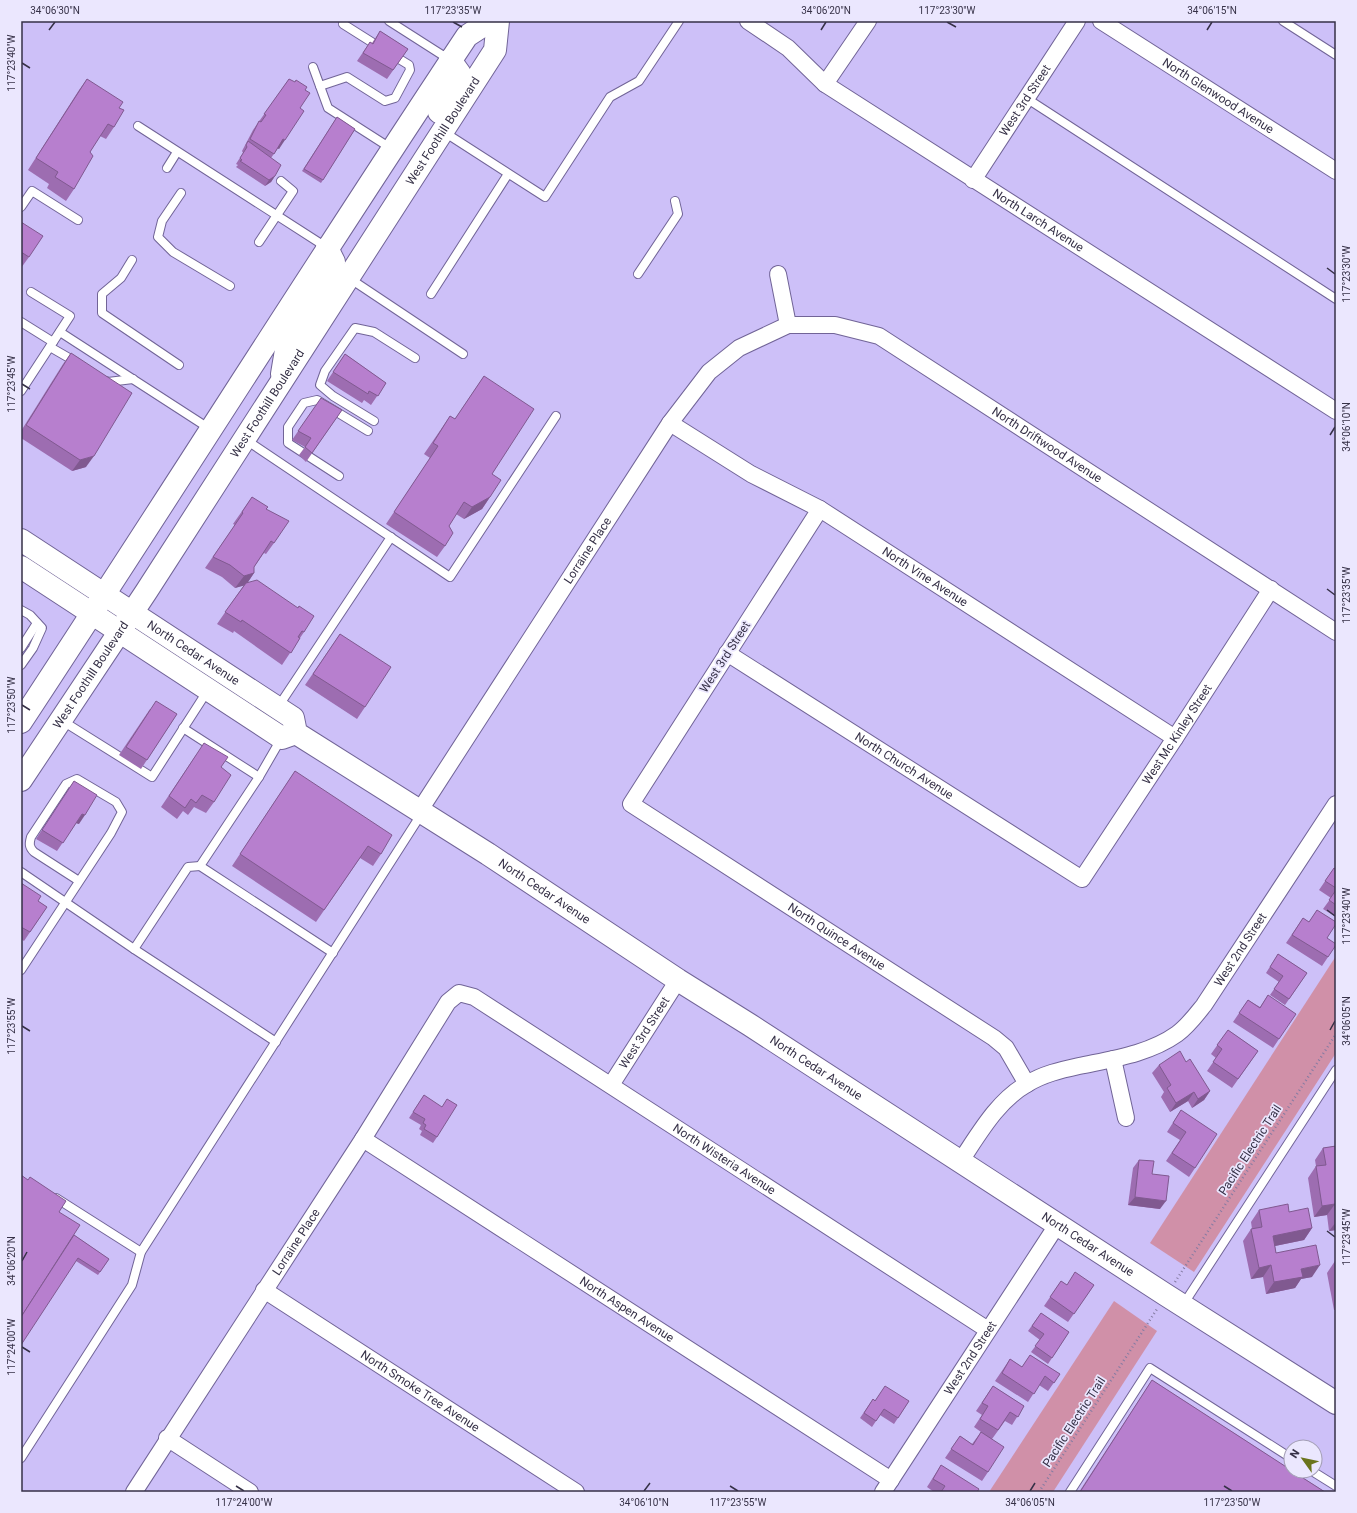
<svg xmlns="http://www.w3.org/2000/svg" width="1357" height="1513" viewBox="0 0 1357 1513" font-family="Roboto,sans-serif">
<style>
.green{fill:#d090a8}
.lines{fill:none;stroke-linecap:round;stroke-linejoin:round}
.lane-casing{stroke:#716497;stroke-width:10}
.street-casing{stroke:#716497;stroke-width:18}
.secondary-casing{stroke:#716497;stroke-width:24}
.primary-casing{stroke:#716497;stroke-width:24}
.path{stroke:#847ba2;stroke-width:2.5;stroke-dasharray:1 3;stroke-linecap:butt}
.lane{stroke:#fff;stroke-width:8}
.street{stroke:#fff;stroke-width:16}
.secondary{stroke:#fff;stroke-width:22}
.primary{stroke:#fff;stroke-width:22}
.wall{fill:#9d6db1}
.shaded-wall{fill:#805990}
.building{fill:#b77fce;stroke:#805990}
.ticks{fill:none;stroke:#363147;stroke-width:1.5}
.labels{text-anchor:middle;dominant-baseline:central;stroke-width:3.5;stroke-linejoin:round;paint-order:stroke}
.street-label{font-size:12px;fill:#363147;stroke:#ebe7fe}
.neatline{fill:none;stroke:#363147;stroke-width:1.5}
.ticks-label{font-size:10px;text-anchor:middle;fill:#363147}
</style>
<rect width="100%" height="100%" fill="#cdc0f8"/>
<g class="green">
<polygon points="1336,956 1336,1053 1194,1272 1150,1243"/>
<polygon points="1114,1301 1157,1331 1053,1492 989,1492"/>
</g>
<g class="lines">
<g class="lane-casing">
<g id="lane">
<polyline points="389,21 450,60"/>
<polyline points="1283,21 1336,55"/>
<polyline points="343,24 381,48"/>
<polyline points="313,67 328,108 392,149"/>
<polyline points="320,86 347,77 385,101 395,98 410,70 409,65 391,54"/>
<polyline points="1026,98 1336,299"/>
<polyline points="138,126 326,247"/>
<polyline points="444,132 545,197 610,97 639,81 679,21"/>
<polyline points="167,168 177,152"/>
<polyline points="181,193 162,221 158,237 173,252 230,286"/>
<polyline points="21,207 32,191 78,220"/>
<polyline points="259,242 293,191 281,181"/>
<polyline points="132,260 121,278 102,294 102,313 179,365"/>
<polyline points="638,274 678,214 675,201"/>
<polyline points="349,278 463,354"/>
<polyline points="431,294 508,174"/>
<polyline points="21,322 53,342"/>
<polyline points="60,332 210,429"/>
<polyline points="50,347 76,362"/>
<polyline points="106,381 108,382 133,379"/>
<polyline points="21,391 70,316 31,292"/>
<polyline points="374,421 333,396 320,385 325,371 355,328 374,332 415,358"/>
<polyline points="246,440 450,577 556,416"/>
<polyline points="339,476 288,443 288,427 304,403 317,400 368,431"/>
<polyline points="21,610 30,615 42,628 33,648 21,665"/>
<polyline points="21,648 37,623"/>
<polyline points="278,707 391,537"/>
<polyline points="61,720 152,777 208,690"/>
<polyline points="183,728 259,777"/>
<polyline points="281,739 259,777 200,866 333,953"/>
<polyline points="21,872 134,949 276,1042"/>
<polyline points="134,949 188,867 200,866"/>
<path d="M21,970L111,833L122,812L116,802L77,779L66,784L31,837C29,844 29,847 34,852L79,881"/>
<polyline points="56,1198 141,1252"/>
<polyline points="1183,1305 1336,1070"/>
<polyline points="21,1458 132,1285 141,1252 422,813"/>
<polyline points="1312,1471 1336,1486"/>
<polyline points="1070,1492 1150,1368 1291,1458"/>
</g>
</g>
<g class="street-casing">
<g id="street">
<path id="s1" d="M748,21L788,48L825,84L1336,411"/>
<path id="s2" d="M1101,21L1336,171"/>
<polyline points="825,84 868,21"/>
<path id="s3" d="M973,180L1077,21"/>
<polyline points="778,274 788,325"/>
<path id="s4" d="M670,423L751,474L820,509L1175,738"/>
<path id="s5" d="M820,509L631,804L994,1038L1006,1048L1027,1084"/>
<path id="s6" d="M727,653L1082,879L1175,738L1271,589"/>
<path id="s7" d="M420,810L670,423L709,372L739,348L788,325H835L879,336L1336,632"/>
<polyline points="1113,1059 1126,1118"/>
<path id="s8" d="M611,1085L678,980"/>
<path id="s9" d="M363,1139L891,1480"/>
<path id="s10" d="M960,1162C979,1134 997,1101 1027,1084C1043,1074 1061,1070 1079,1066C1112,1059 1149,1054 1177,1034C1188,1026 1196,1015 1204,1005L1336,804"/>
<path id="s11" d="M264,1290L576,1492"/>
<polyline points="167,1438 250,1492"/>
<path id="s12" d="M134,1492L363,1139L448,1002L459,993L474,997L988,1330"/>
<path id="s13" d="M883,1492L1057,1225"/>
</g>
</g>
<g class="secondary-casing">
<g id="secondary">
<path id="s14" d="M21,540L293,718L296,733L488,854L678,980L750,1025L1166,1295L1336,1403"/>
<polyline points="21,567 282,738 296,733"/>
</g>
</g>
<g class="primary-casing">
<g id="primary">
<polyline points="439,112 460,74 450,60"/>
<polyline points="282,374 287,344 330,277 334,262 327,248"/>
<path d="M21,722C171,494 316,263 467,36L490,21"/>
<path id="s15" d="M21,780L146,592L495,50L498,21"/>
</g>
</g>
<g class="path">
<polyline points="1175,1282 1336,1034"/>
<polyline points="1039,1492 1157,1309"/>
</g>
<use href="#lane" class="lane"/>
<use href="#street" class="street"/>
<use href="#secondary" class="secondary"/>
<use href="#primary" class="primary"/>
</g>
<g class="wall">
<polygon points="380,31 408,49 387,79 357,61 370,42 372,43"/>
<polygon points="87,79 119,108 114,127 106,139 100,136 90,152 74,189 66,201 47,188 49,184 28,170 79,90"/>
<polygon points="289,79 305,90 279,149 278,148 271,158 275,176 271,182 265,186 236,167 238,165 236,164 243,153 242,151 253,130"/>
<polygon points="337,117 355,129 321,183 302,171"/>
<polygon points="21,222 29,257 21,268"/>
<polygon points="71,353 86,467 72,471 21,438 21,431 63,364"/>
<polygon points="345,354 386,383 371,405 364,400 362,403 327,381"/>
<polygon points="484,376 492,474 490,497 482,509 464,519 456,514 449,526 445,546 437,557 386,524 430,458 424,454 450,416 455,419"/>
<polygon points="321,398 342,410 306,462 299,455 305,447 292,440"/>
<polygon points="252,497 266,509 274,543 266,554 264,553 254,567 254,573 248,582 304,632 282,665 234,631 233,633 217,624 244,585 235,588 222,577 205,568 235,525 233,524"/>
<polygon points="340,634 365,707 357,719 305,685"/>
<polygon points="150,709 177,714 141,769 119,755"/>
<polygon points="196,755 221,767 214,802 206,813 194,807 188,815 183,811 177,819 161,807"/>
<polygon points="295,771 381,854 373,866 360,858 316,922 232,866"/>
<polygon points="74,781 79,824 76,823 57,851 36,839"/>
<polygon points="1334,868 1336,869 1336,917 1323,909 1331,898 1319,890"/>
<polygon points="21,883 38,901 47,907 24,941 21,939"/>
<polygon points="1317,910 1327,938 1328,957 1322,966 1286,943 1303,918 1309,922"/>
<polygon points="1278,954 1307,973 1285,1005 1270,995 1279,982 1266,973"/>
<polygon points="1268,995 1279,1039 1273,1048 1233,1022 1248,1000 1260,1007"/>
<polygon points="1228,1030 1258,1051 1232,1088 1207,1071 1216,1058 1211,1054"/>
<polygon points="1186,1062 1210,1091 1204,1100 1192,1108 1188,1101 1170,1112 1161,1097 1164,1092 1152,1073 1159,1065"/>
<polygon points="424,1095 437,1137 433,1143 420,1135 422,1131 419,1129 421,1125 409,1118"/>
<polygon points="1181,1110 1195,1168 1189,1177 1166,1161 1180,1140 1167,1132"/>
<polygon points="1336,1146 1336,1230 1329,1231 1327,1215 1314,1217 1308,1178 1316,1166 1315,1160 1323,1148"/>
<polygon points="1139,1160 1152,1174 1160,1209 1128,1205 1133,1168"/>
<polygon points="1259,1210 1289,1212 1312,1228 1304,1240 1275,1246 1276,1253 1312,1277 1301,1279 1295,1288 1266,1294 1263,1277 1251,1279 1243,1241 1251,1229 1252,1229 1251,1222"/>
<polygon points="59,1212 74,1235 109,1259 98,1275 76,1261"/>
<polygon points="1336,1251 1336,1260 1335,1253"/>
<polygon points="1335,1261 1336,1261 1336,1310 1334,1310 1327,1273"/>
<polygon points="1061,1281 1067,1285 1094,1285 1068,1322 1044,1306"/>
<polygon points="1041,1313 1069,1332 1048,1364 1031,1352 1040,1340 1028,1331"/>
<polygon points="1030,1355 1060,1374 1048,1391 1039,1385 1028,1402 995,1381 1010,1359 1022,1367"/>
<polygon points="1152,1380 1325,1492 1079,1492"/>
<polygon points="993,1386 1024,1406 1012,1425 1005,1421 992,1439 988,1472 982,1481 945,1458 960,1436 972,1444 981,1432 974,1427 982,1415 976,1411"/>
<polygon points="873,1399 875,1400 909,1401 894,1424 880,1415 872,1427 860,1418"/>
<polygon points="941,1465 977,1492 934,1492 927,1487"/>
</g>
<g class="shaded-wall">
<polygon points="283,139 285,140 279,149 277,148"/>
<polygon points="275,176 271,182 265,186 269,180"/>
<polygon points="94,456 86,467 72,471 80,460"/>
<polygon points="490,497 482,509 464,519 472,507"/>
<polygon points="254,573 246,585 235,588 244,576"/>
<polygon points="82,814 85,815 79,824 76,823"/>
<polygon points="1210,1091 1204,1100 1192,1108 1198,1099"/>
<polygon points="1194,1092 1188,1101 1170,1112 1176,1103"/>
<polygon points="1135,1197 1166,1201 1160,1209 1128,1205"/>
<polygon points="1335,1204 1327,1215 1314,1217 1322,1206"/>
<polygon points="1336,1222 1336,1230 1329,1231"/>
<polygon points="1312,1228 1304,1240 1265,1248 1273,1236"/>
<polygon points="1271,1265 1263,1277 1251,1279 1259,1268"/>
<polygon points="1320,1265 1312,1277 1301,1279 1295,1288 1266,1294 1274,1282 1301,1269"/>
</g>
<g class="building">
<polygon points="380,31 408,49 393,70 363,53 370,42 373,44"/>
<polygon points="87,79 123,102 119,108 124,110 114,127 108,124 90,152 93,156 74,189 55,177 58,172 36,158"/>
<polygon points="289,79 295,82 296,80 307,87 305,90 310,93 300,108 304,111 285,140 283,139 274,154 250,139 259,121 261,122 266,115 264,114"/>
<polygon points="337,117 355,129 323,180 304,169"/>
<polygon points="248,141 281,165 275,176 269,180 240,161 242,160 240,158 247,147 246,145"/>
<polygon points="21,222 43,236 29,257 21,252"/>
<polygon points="71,353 132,393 94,456 80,460 26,425"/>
<polygon points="345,354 386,383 378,396 369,391 368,394 333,372"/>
<polygon points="484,376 534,409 492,474 501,480 490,497 472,507 464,502 449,526 453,533 445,546 394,512 438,446 433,443 450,416 455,419"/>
<polygon points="321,398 342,410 312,453 305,447 311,438 298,431"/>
<polygon points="252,497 268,507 266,509 289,521 274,543 271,541 254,567 254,573 244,576 230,565 213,557 243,513 242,512"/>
<polygon points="257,580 298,608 299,606 314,616 304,632 302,631 298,637 300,638 291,653 242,620 241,622 225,612 246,583"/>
<polygon points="340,634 391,667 365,707 313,674"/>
<polygon points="156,701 177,714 147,760 126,747"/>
<polygon points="204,743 228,757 221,767 231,775 214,802 202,795 196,803 191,799 185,808 169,796"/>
<polygon points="295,771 392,835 381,854 368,846 324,910 240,854"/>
<polygon points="74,781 97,795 85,815 82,814 63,843 42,830"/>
<polygon points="1334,868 1336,869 1336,888 1325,881"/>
<polygon points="21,883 41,896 38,901 47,907 30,932 21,927"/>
<polygon points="1336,890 1336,905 1329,900"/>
<polygon points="1317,910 1336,922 1336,924 1327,938 1336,944 1336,945 1328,957 1292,935 1303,918 1309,922"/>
<polygon points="1278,954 1307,973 1289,999 1274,989 1283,976 1270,967"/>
<polygon points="1268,995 1296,1014 1279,1039 1239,1013 1248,1000 1260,1008"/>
<polygon points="1228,1030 1258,1051 1238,1079 1213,1062 1222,1049 1217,1045"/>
<polygon points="1180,1051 1186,1062 1190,1059 1210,1091 1198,1099 1194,1092 1176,1103 1167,1088 1171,1085 1159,1065"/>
<polygon points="424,1095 442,1107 447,1099 457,1105 437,1137 424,1129 426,1125 423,1123 425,1119 413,1112"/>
<polygon points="1181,1110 1217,1134 1195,1168 1172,1153 1186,1132 1173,1123"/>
<polygon points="1336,1146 1336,1210 1335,1204 1322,1206 1316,1166 1326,1165 1323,1148"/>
<polygon points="1139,1160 1154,1161 1152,1174 1169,1176 1166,1201 1135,1197"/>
<polygon points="21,1175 28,1180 30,1177 66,1201 59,1212 80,1225 21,1317"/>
<polygon points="1288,1204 1289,1212 1308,1208 1312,1228 1273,1236 1276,1253 1316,1245 1320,1265 1301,1269 1303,1277 1274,1282 1271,1265 1259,1268 1251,1229 1262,1227 1259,1210"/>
<polygon points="74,1235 109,1259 100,1272 78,1258 21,1345 21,1317"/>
<polygon points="1075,1272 1094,1285 1074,1314 1050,1297 1061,1281 1067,1285"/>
<polygon points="1041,1313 1069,1332 1052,1358 1035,1346 1044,1334 1032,1326"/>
<polygon points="1030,1355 1060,1374 1054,1383 1045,1376 1034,1394 1002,1373 1010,1359 1022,1367"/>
<polygon points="1152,1380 1291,1470 1291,1471 1292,1471 1325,1492 1080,1492"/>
<polygon points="885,1386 909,1401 898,1418 884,1409 876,1421 864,1413 873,1399 875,1401"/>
<polygon points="993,1386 1024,1406 1018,1417 1010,1412 998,1430 980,1419 988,1406 982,1403"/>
<polygon points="981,1432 1004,1447 988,1472 951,1449 960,1436 973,1445"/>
<polygon points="941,1465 979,1489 977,1492 941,1492 945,1486 933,1479"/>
</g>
<path class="ticks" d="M453,22L462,27M947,22L956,27M49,30L55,22M821,30L826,22M1207,30L1212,22M22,63L30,68M1327,268L1335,274M22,384L30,389M1330,435L1335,427M1327,589L1335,595M22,705L30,710M1327,910L1335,916M22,1026L30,1031M1330,1030L1335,1021M1327,1231L1335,1237M22,1261L27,1252M22,1347L30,1352M236,1486L244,1491M730,1486L738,1491M1224,1486L1232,1491M644,1491L650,1483M1030,1491L1035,1483"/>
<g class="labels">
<g class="street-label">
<text stroke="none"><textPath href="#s2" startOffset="139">North Glenwood Avenue</textPath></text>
<text stroke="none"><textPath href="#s3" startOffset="95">West 3rd Street</textPath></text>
<text stroke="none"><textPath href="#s15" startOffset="774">West Foothill Boulevard</textPath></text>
<text stroke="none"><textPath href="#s1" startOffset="353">North Larch Avenue</textPath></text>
<text stroke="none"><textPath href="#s15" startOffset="450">West Foothill Boulevard</textPath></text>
<text stroke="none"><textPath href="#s7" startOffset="910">North Driftwood Avenue</textPath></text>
<text stroke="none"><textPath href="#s7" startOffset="309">Lorraine Place</textPath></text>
<text stroke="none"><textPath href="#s4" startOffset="298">North Vine Avenue</textPath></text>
<text stroke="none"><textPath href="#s14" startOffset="206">North Cedar Avenue</textPath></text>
<text transform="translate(725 657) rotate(-57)">West 3rd Street</text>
<text stroke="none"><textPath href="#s15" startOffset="126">West Foothill Boulevard</textPath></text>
<text stroke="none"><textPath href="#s6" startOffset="594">West Mc Kinley Street</textPath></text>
<text stroke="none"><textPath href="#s6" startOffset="210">North Church Avenue</textPath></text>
<text stroke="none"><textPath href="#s14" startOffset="635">North Cedar Avenue</textPath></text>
<text stroke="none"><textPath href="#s5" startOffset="595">North Quince Avenue</textPath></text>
<text stroke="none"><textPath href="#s10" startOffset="369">West 2nd Street</textPath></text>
<text stroke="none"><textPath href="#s8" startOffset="62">West 3rd Street</textPath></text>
<text stroke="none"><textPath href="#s14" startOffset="959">North Cedar Avenue</textPath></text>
<text transform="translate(1250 1150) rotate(-57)">Pacific Electric Trail</text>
<text stroke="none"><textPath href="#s12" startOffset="910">North Wisteria Avenue</textPath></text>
<text stroke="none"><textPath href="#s12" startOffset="298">Lorraine Place</textPath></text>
<text stroke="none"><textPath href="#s14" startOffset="1283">North Cedar Avenue</textPath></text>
<text stroke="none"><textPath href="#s9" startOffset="314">North Aspen Avenue</textPath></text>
<text stroke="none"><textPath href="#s13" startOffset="160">West 2nd Street</textPath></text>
<text stroke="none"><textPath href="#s11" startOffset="186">North Smoke Tree Avenue</textPath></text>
<text transform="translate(1074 1422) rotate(-57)">Pacific Electric Trail</text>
</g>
</g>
<rect width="1357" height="1513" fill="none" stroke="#ebe7fe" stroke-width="44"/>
<g transform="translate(1303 1459) rotate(303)"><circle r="19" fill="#ebe7fe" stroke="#a39eb5"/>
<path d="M0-3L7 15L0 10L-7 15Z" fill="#6b741d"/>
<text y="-6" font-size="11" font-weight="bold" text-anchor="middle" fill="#363147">N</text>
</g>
<rect x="22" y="22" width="1313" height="1469" class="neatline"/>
<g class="ticks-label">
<text x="55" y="14">34°06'30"N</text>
<text x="453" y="14">117°23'35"W</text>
<text x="826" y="14">34°06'20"N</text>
<text x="947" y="14">117°23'30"W</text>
<text x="1212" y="14">34°06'15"N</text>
<text transform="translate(11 63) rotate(-90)" y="4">117°23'40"W</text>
<text transform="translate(1346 274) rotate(-90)" y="4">117°23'30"W</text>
<text transform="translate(11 384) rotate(-90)" y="4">117°23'45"W</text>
<text transform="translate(1346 427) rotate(-90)" y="4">34°06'10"N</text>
<text transform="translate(1346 595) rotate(-90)" y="4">117°23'35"W</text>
<text transform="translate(11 705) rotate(-90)" y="4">117°23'50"W</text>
<text transform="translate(1346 916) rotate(-90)" y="4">117°23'40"W</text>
<text transform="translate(1346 1021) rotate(-90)" y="4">34°06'05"N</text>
<text transform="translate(11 1026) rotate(-90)" y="4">117°23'55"W</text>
<text transform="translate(1346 1237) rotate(-90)" y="4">117°23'45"W</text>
<text transform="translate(11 1261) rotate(-90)" y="4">34°06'20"N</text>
<text transform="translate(11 1347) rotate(-90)" y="4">117°24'00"W</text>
<text x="244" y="1506">117°24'00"W</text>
<text x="644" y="1506">34°06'10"N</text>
<text x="738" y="1506">117°23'55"W</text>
<text x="1030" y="1506">34°06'05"N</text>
<text x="1232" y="1506">117°23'50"W</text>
</g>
</svg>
